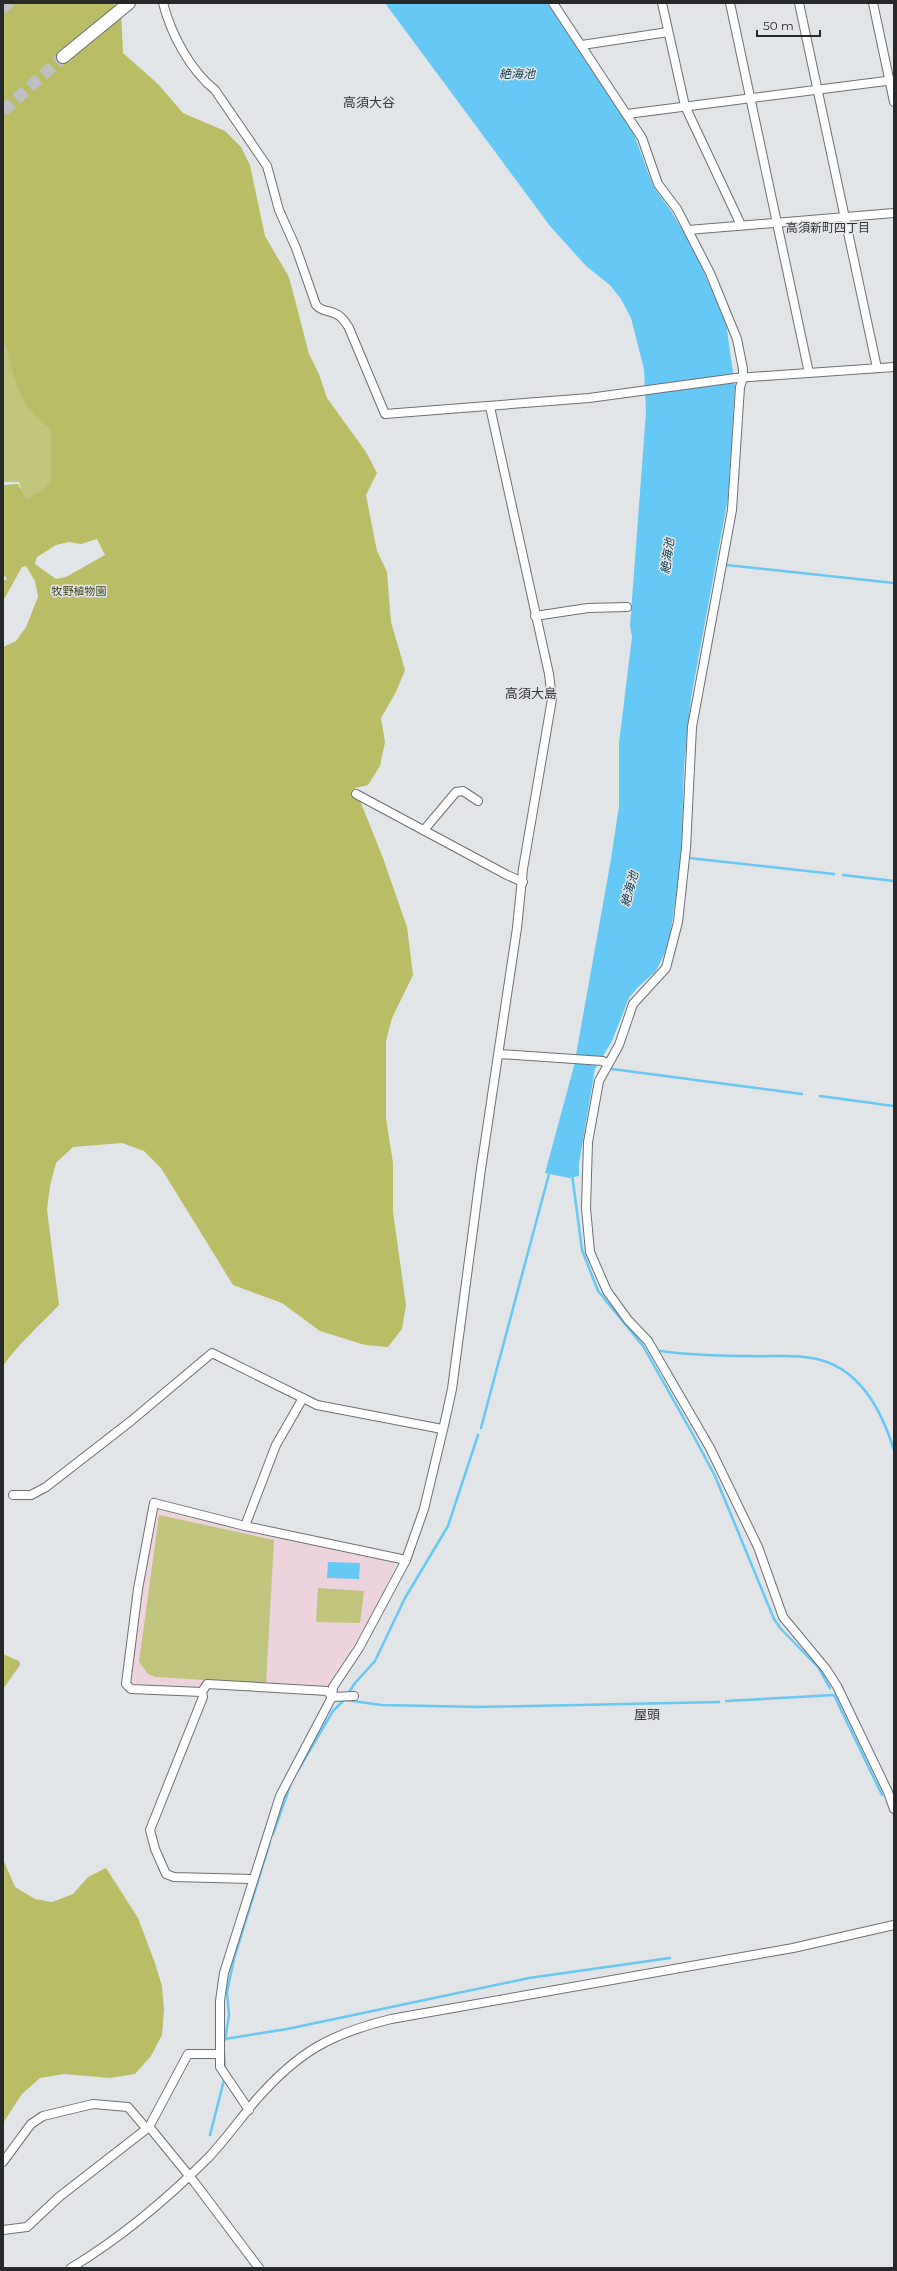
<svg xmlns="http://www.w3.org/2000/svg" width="897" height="2271" viewBox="0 0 897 2271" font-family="Montserrat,'Noto Sans JP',sans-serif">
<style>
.education{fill:#edd3db}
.green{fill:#c0c47d}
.forest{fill:#b9bd65;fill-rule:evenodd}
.water{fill:#65c8f5}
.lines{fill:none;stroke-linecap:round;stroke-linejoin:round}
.stream{stroke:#65c8f5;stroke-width:2.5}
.major-tunnel{stroke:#bdbfc2;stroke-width:10;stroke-dasharray:10 5;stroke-linecap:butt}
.highway-tunnel{stroke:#bdbfc2;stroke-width:12;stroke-dasharray:12 6;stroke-linecap:butt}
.minor-casing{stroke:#6d7073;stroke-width:10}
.highway-casing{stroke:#6d7073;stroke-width:14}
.minor{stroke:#fff;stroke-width:8}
.highway{stroke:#fff;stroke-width:12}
.labels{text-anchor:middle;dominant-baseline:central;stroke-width:3;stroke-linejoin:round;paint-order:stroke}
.park-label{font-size:11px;fill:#3f411b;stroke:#e2e5e8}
.water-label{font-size:12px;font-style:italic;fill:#0c394b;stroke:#e2e5e8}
.neighbourhood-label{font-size:12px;fill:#323537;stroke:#e2e5e8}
.quarter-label{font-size:13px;fill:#323537;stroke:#e2e5e8}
</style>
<rect width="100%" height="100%" fill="#e2e5e8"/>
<polygon class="education" points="157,1507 393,1561 395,1565 378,1604 330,1685 328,1688 205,1682 194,1690 131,1686 129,1683 138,1606"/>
<g class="green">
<polygon points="3,324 59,428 52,486 24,502 19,482 3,482"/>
<polygon points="159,1515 274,1540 266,1684 156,1677 148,1674 139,1662"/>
<polygon points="318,1588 364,1591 360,1623 316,1622"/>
</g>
<g class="forest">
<path d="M3,3H113L121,11L123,53L158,84L183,113L225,131L241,147L250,165L265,236L289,277L309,354L319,374L327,398L366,452L377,473L366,495L377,551L387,572L391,622L405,670L396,692L381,718L385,742L380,766L368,785L355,788L383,858L407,927L413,975L392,1018L386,1041V1118L393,1163V1212L406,1305L402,1329L388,1347L365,1345L320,1331L282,1303L233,1285L161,1168L144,1151L122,1143L73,1147L56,1163L50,1186L47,1210L59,1305C40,1325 19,1343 3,1366V647L16,641L26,627L38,597L35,581L26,566L22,567L3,601V581L7,579L3,574V485L18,484L26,500L43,490L51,481V429C28,414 18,392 11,366C9,357 8,347 3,339ZM97,539L105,555L66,577L56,579L35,564L37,557L56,545L69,542L81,544Z"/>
<polygon points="3,1654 19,1661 20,1665 3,1689"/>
<polygon points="3,1859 15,1887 35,1899 52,1902 73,1894 88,1877 106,1868 138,1918 155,1963 162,1986 164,2010 162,2035 151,2056 135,2074 110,2078 64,2074 40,2078 22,2094 3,2123"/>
</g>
<g class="water">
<polygon points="385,3 547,3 632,129 653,186 671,211 694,250 726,323 735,386 728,498 691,698 684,766 681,861 669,944 656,971 638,987 629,998 612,1041 595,1069 579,1163 579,1176 569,1178 545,1173 574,1066 611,859 619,806 619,743 632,637 630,626 646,412 644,369 631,318 621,299 610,285 586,266 550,226"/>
<polygon points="328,1562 360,1563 359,1579 327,1578"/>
</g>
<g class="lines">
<g class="stream">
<polyline points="726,565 894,583"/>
<polyline points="689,858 834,874"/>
<polyline points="843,875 894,881"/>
<polyline points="612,1069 802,1094"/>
<polyline points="820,1096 894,1106"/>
<polyline points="572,1174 582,1250 598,1291 643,1346 692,1433 715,1476 774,1619 781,1629 818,1667 830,1688"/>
<path d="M660,1351C691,1355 721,1356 751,1356C771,1357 793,1354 812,1358C859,1366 881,1409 894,1450"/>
<polyline points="481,1428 549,1174"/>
<polyline points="347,1695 355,1683 375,1661 405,1598 448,1526 478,1435"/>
<polyline points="346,1700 381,1705 480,1707 719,1702"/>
<polyline points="726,1701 834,1695 882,1795"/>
<polyline points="297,1772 333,1711 345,1699"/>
<polyline points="273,1834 291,1783"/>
<polyline points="225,2039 287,2029 529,1978 670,1958"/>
<polyline points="225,2040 229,2015 227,1992 234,1959 270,1842"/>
<polyline points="224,2053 225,2068"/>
<polyline points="210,2135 224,2080"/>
</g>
<polyline class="major-tunnel" points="3,9 11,3"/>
<polyline class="highway-tunnel" points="3,111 63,57"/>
<g class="minor-casing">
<g id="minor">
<path d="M163,3C171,34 190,70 215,90L267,166L279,210L296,248L316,305C322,312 329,310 336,314C342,316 346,323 349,328L385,414L589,398L736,378L894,367"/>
<polyline points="553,3 642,138 658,184 677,209 710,273 737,339 743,369 743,378 740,387 732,510 692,727 686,848 678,922 666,968 633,1004 619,1045 599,1081 588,1142 586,1208 590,1252 607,1291 628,1320 648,1341 710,1448 758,1547 783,1617 826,1669 837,1686 888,1792 894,1809"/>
<polyline points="662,3 685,106 741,225"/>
<polyline points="730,3 809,373"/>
<polyline points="799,3 877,368"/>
<polyline points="873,3 894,102"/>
<polyline points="582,45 668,32"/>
<polyline points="627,114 894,80"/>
<polyline points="688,230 894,213"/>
<polyline points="535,616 588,608 627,607"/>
<polyline points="356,794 507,875 523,882"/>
<polyline points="424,830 456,792 463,791 478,801"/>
<polyline points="499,1054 603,1061 607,1064"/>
<polyline points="13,1495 31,1495 46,1487 131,1421 212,1353 317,1405 442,1429"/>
<polyline points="245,1526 276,1445 303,1398"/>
<polyline points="202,1692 131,1689 126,1684 138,1589 154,1503 245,1526 406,1560"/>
<polyline points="252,1879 174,1877 166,1874 155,1849 150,1830 203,1697 202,1692 207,1684 327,1691 332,1697 354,1696"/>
<polyline points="249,2110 220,2067 220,2001 224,1973 280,1796 332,1697 333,1687 359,1648 406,1560 424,1509 445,1421 452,1389 481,1169 517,928 523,869 552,699 549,674 490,407"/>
<polyline points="3,2162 31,2124 43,2116 93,2104 128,2107 145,2127 151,2129 195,2183 259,2268"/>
<polyline points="3,2230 27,2227 59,2197 149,2127 188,2054 219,2054"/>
<path d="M71,2268C122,2237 166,2200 208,2158C225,2140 240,2119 256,2100C298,2052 330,2034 391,2019L793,1948L894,1925"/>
</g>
</g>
<g class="highway-casing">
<polyline id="highway" points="63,57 129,3"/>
</g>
<use href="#minor" class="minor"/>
<use href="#highway" class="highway"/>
</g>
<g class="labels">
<g class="park-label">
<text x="79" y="591">牧野植物園</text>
</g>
<g class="water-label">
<text x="517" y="73">絶海池</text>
<text transform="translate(667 556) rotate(-82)">絶海池</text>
<text transform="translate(629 889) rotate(-75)">絶海池</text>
</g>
<g class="neighbourhood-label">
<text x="828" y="227">高須新町四丁目</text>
</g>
<g class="quarter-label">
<text x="369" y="102">高須大谷</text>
<text x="531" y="693">高須大島</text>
<text x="647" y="1714">屋頭</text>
</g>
</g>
<rect width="897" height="2271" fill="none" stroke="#272829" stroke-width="8"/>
<path d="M757 30v6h63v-6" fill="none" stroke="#272829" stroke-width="2"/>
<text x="763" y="30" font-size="12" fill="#272829" stroke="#e2e5e8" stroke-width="3" paint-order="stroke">50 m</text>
</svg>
